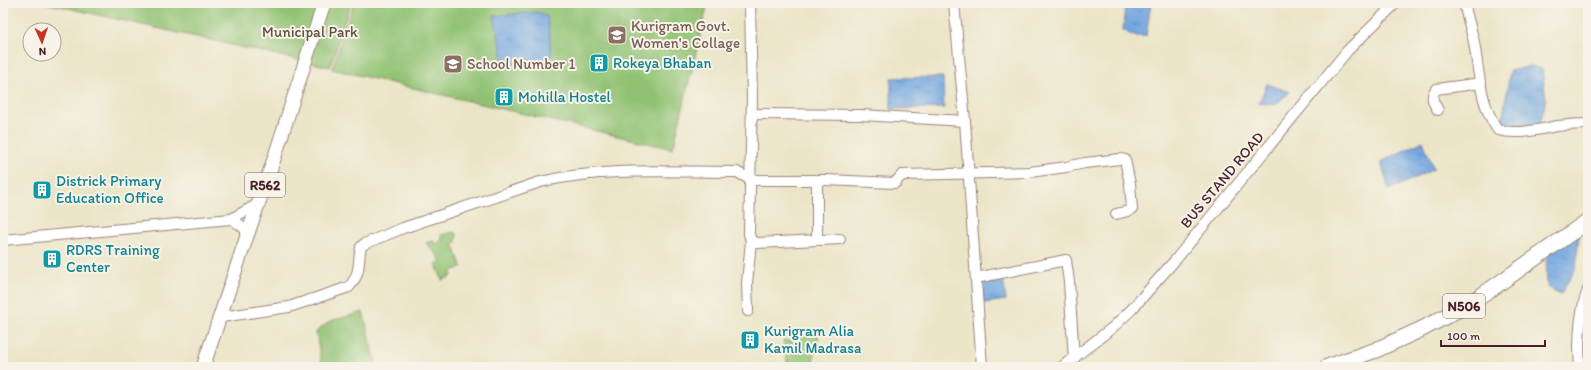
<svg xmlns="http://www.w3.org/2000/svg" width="1591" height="370" viewBox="0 0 1591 370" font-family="Itim,sans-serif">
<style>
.green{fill:#91c273;stroke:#6e704f}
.water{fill:url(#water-ripples);stroke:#5e6386}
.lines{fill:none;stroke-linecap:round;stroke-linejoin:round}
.minor-casing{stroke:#9a827a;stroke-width:12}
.major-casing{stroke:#9a827a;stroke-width:15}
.highway-casing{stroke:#9a827a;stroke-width:17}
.minor{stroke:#fff;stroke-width:10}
.major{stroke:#fff;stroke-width:13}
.highway{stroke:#fff;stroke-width:15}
.labels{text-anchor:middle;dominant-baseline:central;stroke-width:4;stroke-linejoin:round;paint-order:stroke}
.shield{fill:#f7f3e8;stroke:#7e5f64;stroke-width:1}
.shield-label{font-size:14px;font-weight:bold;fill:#4a1f2b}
.education-label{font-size:15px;fill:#785e54;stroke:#f7f3e8;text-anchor:start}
.park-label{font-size:15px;fill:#5f5041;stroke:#f7f3e8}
.culture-label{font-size:15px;fill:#0d838f;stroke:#f7f3e8;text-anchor:start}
.street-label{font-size:15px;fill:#4a1f2b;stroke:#f7f3e8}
</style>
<defs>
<pattern id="water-ripples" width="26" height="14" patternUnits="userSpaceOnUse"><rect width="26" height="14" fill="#73a7e0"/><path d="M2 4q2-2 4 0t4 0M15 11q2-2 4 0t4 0" fill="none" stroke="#6087b6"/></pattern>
</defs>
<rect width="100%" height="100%" fill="#f7f3e8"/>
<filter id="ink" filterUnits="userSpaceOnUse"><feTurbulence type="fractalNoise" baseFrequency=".025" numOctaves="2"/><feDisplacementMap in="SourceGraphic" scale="8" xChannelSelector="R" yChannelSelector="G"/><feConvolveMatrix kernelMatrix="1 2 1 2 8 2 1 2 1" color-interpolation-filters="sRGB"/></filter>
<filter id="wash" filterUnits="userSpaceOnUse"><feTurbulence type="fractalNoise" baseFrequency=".012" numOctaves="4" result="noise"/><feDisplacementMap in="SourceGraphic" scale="16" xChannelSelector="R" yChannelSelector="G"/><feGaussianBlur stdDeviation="0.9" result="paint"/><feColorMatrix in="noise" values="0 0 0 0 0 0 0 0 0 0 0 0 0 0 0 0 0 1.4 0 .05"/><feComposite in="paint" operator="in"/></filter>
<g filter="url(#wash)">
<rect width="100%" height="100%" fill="#ebe5c8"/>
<g class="green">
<polygon points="45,3 351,3 330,67"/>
<polygon points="354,3 708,3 673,149 332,69"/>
<polygon points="453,232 457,234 456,242 453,244 462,267 452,271 452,276 442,280 436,264 441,262 437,255 426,243 433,241 437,244 442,239 441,235"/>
<polygon points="363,312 376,362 373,367 322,367 316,332 330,321"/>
<polygon points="801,335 819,335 812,367 788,367 783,340 798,343"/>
</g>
<g class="water">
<polygon points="1125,3 1151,3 1146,36 1133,36 1123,30"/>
<polygon points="538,12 547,16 552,56 541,63 504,63 494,16"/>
<polygon points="1531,66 1542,69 1546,99 1540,126 1502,123 1510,71"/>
<polygon points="943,77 944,108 891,109 891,78"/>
<polygon points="1267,84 1290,92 1275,105 1259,103"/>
<polygon points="1423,141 1434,169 1389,190 1381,162"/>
<polygon points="1579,235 1576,268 1561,294 1547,287 1546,251"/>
<polygon points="1003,277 1006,300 984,303 981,280"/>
</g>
</g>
<g filter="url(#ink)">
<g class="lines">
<g class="minor-casing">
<g id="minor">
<polyline points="750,3 752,98 749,234 751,241 757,243 840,239"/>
<polyline points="954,3 965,121 982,367"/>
<path d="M1464,3C1467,16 1471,29 1474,42C1479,71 1480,106 1498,130C1517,135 1537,130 1557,126C1567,125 1578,124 1588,124"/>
<path d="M1438,110C1433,102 1430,97 1436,89L1481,83"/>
<polyline points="752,114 861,115 965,121"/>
<polyline points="231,219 235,221 248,231"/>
<polyline points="3,240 231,219 258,204"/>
<polyline points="817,240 817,181"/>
<polyline points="976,278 1066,260 1069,282 1074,359"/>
<polyline points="748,311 747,283 751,241"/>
<path d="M221,317L289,307L349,287C362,271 357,265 361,247L364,244L403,228L540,182C603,167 671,172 737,172L751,180H826L895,183L902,175L1030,172L1066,167L1085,163L1120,159L1125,160L1130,184L1132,209L1128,211L1116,214"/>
<polyline points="1062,367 1112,328 1132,309 1177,258 1348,50 1396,3"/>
<path d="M1580,367C1578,342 1579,314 1588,290"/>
</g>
</g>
<g class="major-casing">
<polyline id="major" points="203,367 247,236 274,159 324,3"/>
</g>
<g class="highway-casing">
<polyline id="highway" points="1327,367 1376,350 1424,328 1474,301 1588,221"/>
</g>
<use href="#minor" class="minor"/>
<use href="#major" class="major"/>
<use href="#highway" class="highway"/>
</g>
</g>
<defs>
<g id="university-square" transform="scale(1)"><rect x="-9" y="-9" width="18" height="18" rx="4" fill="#8d6e63" stroke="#f7f3e8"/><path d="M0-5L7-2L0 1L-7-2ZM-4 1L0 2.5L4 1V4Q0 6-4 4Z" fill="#fff"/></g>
<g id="building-square" transform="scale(1)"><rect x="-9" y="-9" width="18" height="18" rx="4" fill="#0f9aa8" stroke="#f7f3e8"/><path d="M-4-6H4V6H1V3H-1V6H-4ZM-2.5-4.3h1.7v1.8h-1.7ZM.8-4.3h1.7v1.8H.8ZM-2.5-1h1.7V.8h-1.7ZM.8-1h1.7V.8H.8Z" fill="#fff"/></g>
<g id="school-square" transform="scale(1)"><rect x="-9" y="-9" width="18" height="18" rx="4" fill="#8d6e63" stroke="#f7f3e8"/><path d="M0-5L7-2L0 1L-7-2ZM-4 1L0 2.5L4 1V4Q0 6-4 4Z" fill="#fff"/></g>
</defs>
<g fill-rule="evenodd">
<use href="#university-square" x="617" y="35"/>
<use href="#building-square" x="599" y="63"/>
<use href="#school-square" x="453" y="64"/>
<use href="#building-square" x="504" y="97"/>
<use href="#building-square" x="42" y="190"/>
<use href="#building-square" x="52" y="259"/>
<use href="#building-square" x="750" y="340"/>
</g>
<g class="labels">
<g class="shield">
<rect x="245" y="173" width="40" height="24" rx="3"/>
<rect x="1443" y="294" width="42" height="24" rx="3"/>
</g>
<g class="shield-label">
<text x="265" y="185">R562</text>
<text x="1464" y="306">N506</text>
</g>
<g class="education-label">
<text x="631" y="26">Kurigram Govt.<tspan x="631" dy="17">Women's Collage</tspan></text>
<text x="467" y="64">School Number 1</text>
</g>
<g class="park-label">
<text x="310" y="32">Municipal Park</text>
</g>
<g class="culture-label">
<text x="613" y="63">Rokeya Bhaban</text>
<text x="518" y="97">Mohilla Hostel</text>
<text x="56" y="181">Districk Primary<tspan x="56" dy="17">Education Office</tspan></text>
<text x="66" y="250">RDRS Training<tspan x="66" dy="17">Center</tspan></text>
<text x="764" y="331">Kurigram Alia<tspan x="764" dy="17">Kamil Madrasa</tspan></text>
</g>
<g class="street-label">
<text transform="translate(1222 180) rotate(-50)">BUS STAND ROAD</text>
</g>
</g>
<rect width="1591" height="370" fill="none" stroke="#f7f3e8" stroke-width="16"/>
<g transform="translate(42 42) rotate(177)"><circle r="19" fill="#f7f3e8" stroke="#b29e9c"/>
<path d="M0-3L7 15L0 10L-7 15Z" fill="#c8321e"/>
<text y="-6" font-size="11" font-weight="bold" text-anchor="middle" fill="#4a1f2b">N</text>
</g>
<path d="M1441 340v6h104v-6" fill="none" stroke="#4a1f2b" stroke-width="2"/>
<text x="1447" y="340" font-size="12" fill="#4a1f2b" stroke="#f7f3e8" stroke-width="3" paint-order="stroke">100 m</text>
</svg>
